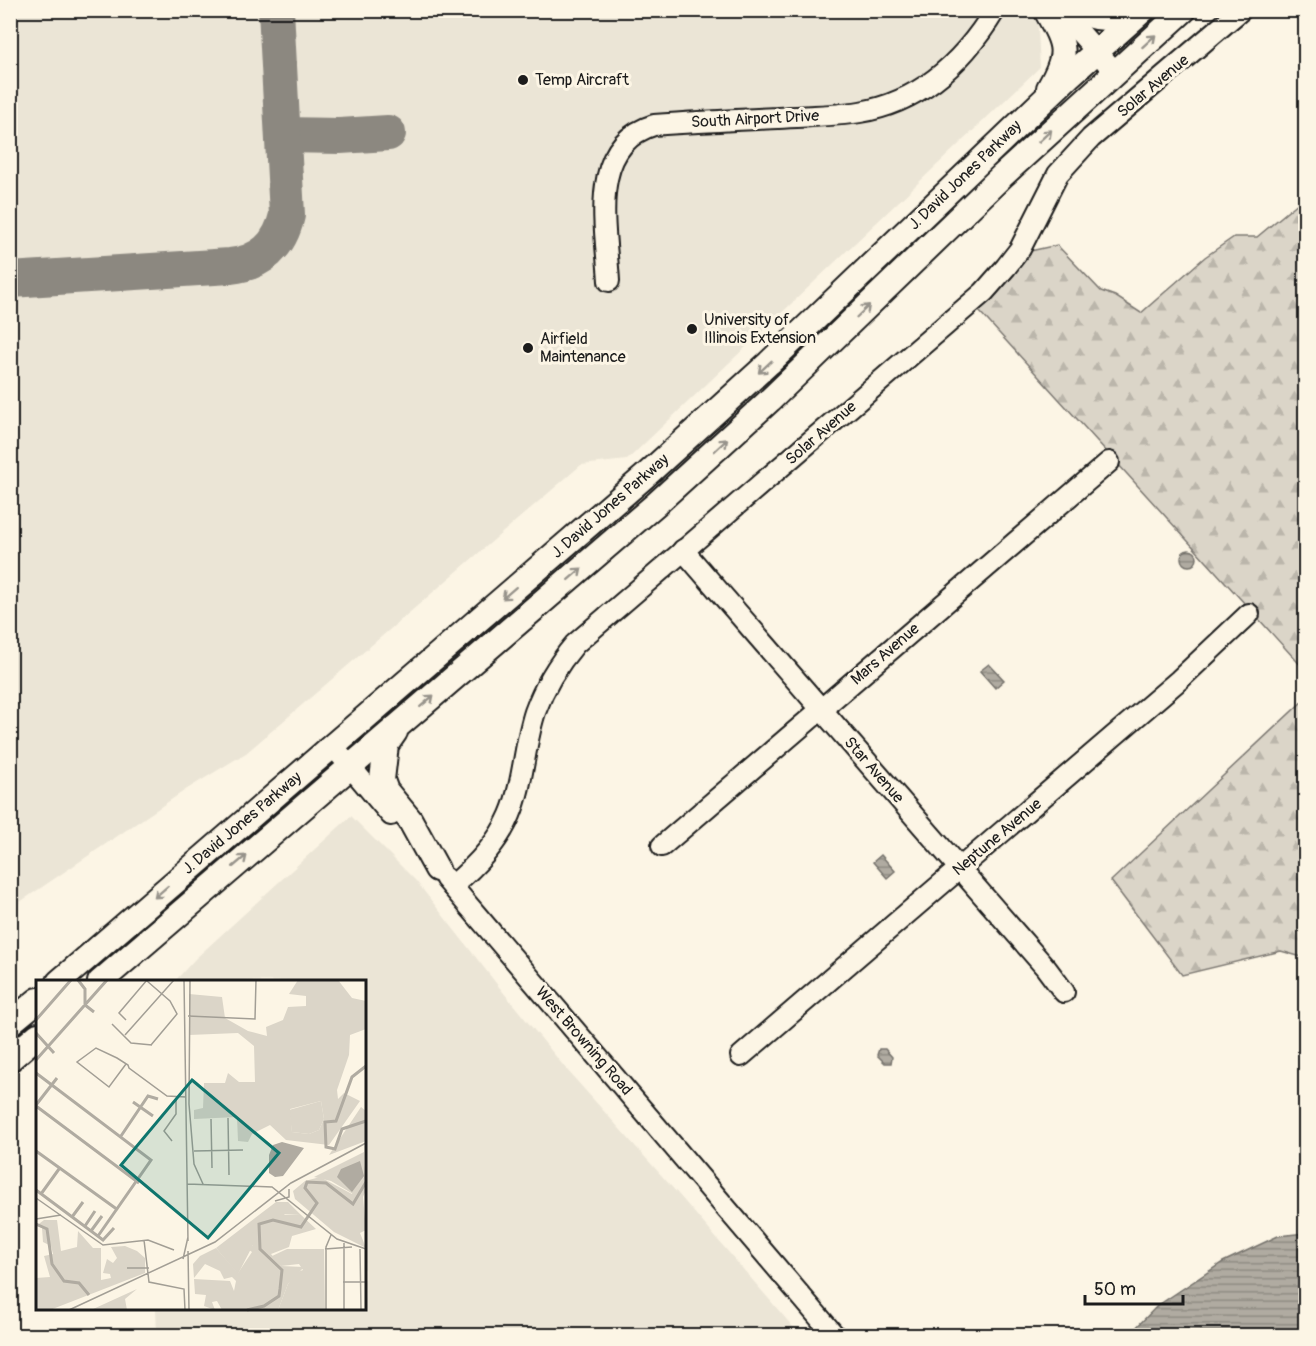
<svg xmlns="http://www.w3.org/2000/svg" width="1316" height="1346" viewBox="0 0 1316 1346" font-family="Pangolin,sans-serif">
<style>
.built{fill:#ebe5d6}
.forest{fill:url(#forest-firs);stroke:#7c7872;stroke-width:1.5}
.water{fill:url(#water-rules);stroke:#75726c;stroke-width:1.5}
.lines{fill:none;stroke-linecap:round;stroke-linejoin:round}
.taxiway{stroke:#8c8880;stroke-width:36}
.minor-casing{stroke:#1c1c1c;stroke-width:24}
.major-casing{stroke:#1c1c1c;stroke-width:28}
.minor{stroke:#fcf5e5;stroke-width:20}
.major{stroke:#fcf5e5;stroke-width:24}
.oneway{stroke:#97938b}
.poi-dot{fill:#1c1c1c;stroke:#fcf5e5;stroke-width:2}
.labels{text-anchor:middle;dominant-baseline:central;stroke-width:6;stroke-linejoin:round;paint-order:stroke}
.poi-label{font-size:16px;fill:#1c1c1c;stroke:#fcf5e5;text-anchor:start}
.street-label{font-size:16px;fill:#1c1c1c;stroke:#fcf5e5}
.inset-river{fill:none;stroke:#b0aba1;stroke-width:3}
.inset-road{fill:none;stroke:#a29e95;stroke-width:1.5}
.view{fill:#0f766e;fill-opacity:0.15;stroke:#0f766e;stroke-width:3}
.inset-edge{fill:none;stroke:#1c1c1c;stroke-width:3}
</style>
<defs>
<pattern id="forest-firs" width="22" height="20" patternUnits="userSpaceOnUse" patternTransform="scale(1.5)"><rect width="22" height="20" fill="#dbd5c8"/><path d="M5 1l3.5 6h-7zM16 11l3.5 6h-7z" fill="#bbb6ab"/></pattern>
<pattern id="water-rules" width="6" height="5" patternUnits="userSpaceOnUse" patternTransform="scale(1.5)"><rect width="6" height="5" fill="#b0aba1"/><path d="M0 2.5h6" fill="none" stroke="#8e8a82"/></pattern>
</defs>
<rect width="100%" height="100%" fill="#fcf5e5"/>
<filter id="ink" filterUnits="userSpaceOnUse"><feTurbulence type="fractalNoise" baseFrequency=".0167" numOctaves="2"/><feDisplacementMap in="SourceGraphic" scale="12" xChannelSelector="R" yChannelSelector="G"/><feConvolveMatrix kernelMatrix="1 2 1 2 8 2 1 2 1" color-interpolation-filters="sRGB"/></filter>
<g filter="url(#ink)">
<g class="built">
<polygon points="11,11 1037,11 1040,67 627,460 581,465 246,753 187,789 11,908"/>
<polygon points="351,816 416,881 503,992 567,1070 679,1195 800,1335 157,1335 156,1309 364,1308 364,982 175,981 195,959"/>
</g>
<g class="forest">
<polygon points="1305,197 1305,670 979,311 1014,272 1026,252 1057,245 1101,291 1115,296 1141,313 1205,257 1234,237 1257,237"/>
<polygon points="1305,699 1305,958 1281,951 1182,975 1111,881"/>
</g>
<g class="water">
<circle cx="1189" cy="558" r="8"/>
<polygon points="989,664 1004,680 995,688 980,671"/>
<polygon points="881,855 895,871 887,878 873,862"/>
<polygon points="879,1049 885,1049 892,1057 891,1063 885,1063 877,1055"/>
<polygon points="1305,1233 1305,1335 1129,1335 1157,1306 1223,1262 1278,1236"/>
</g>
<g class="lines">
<g class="taxiway">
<polyline points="283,135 340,136 388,133"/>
<path d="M10,280L230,266C261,263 280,246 287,215L276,10"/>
</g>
<g class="minor-casing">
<g id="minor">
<polyline points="1060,10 1115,72"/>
<path d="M609,281C606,228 587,145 654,125C695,122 736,120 778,118C805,116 833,116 860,112C921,102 964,61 995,10"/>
<polyline points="683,550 1046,968 1064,992"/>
<polyline points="333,746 391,815"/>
<polyline points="662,846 1109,462"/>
<polyline points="445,878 835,1336"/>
<path d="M452,886C475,867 498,843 510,815C524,782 524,745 535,712C544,687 558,664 575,644L984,292L1006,267L1020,249L1058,174L1091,138L1241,10"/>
<polyline points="741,1056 1179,680 1249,614"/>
</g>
</g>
<g class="major-casing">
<g id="major">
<path d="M1046,10C1065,45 1070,52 1049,88"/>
<path d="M1079,10C1096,21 1110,20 1126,10"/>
<polyline points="395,732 386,745 382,780 386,791 410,820 437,869"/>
<polyline points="59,982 644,477 769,363 1069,76 1143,10"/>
<polyline points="100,982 656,504 770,400 1002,176 1184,10"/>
<polyline points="10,1023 38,1000"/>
<polyline points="10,1059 38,1035"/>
</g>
</g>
<use href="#minor" class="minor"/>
<use href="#major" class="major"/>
</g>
<defs><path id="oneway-shaft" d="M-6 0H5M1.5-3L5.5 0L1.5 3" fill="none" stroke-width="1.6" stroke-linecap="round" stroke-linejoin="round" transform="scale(1.5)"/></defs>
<g class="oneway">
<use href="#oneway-shaft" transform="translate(1149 41) rotate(-42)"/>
<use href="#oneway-shaft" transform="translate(1045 136) rotate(-43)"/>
<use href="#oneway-shaft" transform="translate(863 311) rotate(-44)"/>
<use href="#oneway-shaft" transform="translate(765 367) rotate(137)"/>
<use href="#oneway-shaft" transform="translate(721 445) rotate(-43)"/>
<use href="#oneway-shaft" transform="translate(575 574) rotate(-41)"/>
<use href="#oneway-shaft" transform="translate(509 593) rotate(139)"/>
<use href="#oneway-shaft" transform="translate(427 701) rotate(-41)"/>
<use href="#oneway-shaft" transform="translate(240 861) rotate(-40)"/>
<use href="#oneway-shaft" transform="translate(161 892) rotate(139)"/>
</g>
</g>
<g class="poi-dot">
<circle cx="523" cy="80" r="6"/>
<circle cx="692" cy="329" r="6"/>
<circle cx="528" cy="348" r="6"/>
</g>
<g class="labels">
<g class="poi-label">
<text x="535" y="80">Temp Aircraft</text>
<text x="704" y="320">University of<tspan x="704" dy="18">Illinois Extension</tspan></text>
<text x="540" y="339">Airfield<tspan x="540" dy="18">Maintenance</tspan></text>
</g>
<g class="street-label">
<text transform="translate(1153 86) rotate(-40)">Solar Avenue</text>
<text transform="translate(755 119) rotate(-3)">South Airport Drive</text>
<text transform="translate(965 175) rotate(-44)">J. David Jones Parkway</text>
<text transform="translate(821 433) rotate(-41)">Solar Avenue</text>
<text transform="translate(610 506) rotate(-41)">J. David Jones Parkway</text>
<text transform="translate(885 654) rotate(-41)">Mars Avenue</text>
<text transform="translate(874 770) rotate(49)">Star Avenue</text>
<text transform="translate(242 823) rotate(-40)">J. David Jones Parkway</text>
<text transform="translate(997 837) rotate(-40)">Neptune Avenue</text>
<text transform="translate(584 1041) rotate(49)">West Browning Road</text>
</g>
</g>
<g transform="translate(36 980)">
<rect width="330" height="330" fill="#fcf5e5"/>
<path d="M285,121L288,139L283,150L273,154L256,152L253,130ZM328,172V197L317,214L295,201L278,197ZM240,222H252L264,234H249L217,265L202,294L180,268Z" fill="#dbd5c8"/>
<path d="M262,0H302L316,18L330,21V49L314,55L313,75L301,110L302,119L308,113L324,121L293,165L250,160L234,145L216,154L212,162L202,161L201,137L158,139V130L167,128L168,103H189L192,93L203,102H219L218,66L202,53L153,55V14L186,17L189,38L212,51L231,56L230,47L247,40L252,27L270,26V16L253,14ZM285,121L288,139L283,150L273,154L256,152L254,129ZM325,127L330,131V161L293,175ZM330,174V210L327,217L330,250L324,253L330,268L298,252L259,219L257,211L269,201L284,197L316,214L328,197ZM264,234L280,249L256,256L253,267L235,274L245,286L268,287L252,304L242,330H186L181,321L176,322L179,330L168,326L170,315L159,314L158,299L194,301L198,311L200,301L196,297L188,299L184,291L169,284L158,298L157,284L164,276L180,268L202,293L216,272L213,270L217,265L215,254L243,235ZM8,240H21L25,271L41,267L42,251L57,268H65V300L75,298L74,294L67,293L71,279L77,283L81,278L75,267L89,266L101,271L109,278V293L14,330H0V298L14,297L8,276L17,274L15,266L7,262L6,248L0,246ZM101,309L89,319L91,330H55Z" fill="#dbd5c8" fill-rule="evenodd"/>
<path d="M251,269H288L289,330H242L252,304L261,292L267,290L263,284L245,286L234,277Z" fill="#dbd5c8"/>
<path d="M246,162L268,168L247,196L239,197L233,193V175L237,165ZM324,181L328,196L316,212L301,197L305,189Z" fill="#b0aba1"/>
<path class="inset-river" d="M42,0L49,9V25L58,32M0,40L35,0M0,53L18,73M0,80L71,0M330,86L316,97L300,141L289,142L290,167L299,169L306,149L330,141M0,93L115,180L62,256M97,122L117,136M0,125L21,98M0,126L103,203M85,156L112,116L122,119M0,171L82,230M0,210L67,260L78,248M5,214L23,189M36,237L47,222M0,244L11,249L16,284L28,301L43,303L53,315M49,246L59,231M55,251L66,236M211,330L228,326L243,316L244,309L246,290L224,269L223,244L237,240L265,247L281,223L269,208L271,202L290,203L317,224L330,202"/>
<path class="inset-road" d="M148,0L152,261M154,0L153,124L158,184L167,204M111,1L134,21L141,34L115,65M152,36L219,39L220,0M90,40L83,33L111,0M76,44L95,63L116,65M89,55L138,0M90,84L73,107L41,82L60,68L81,78L92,85L93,88L131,116L150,117M192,138L193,195M175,139L176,188M136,161L128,151L140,134V118M158,171L207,170M151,204L236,207L301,259L330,269M0,218L67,265L112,260L138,270M239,221L253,217V209M0,239L25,235M108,260L113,302L148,309L149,330M289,269L316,267M324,269L325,330M152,271L153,330M147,279L152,257M91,288H113M307,302H330M33,330L179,262L255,203L330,163M290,330V267L295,255M308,330V263"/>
<path class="view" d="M156,100L243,173L172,258L85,185Z"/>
<rect width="330" height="330" class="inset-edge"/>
</g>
<rect width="1316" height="1346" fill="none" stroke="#fcf5e5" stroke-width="36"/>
<rect x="18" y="18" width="1280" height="1310" fill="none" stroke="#1c1c1c" stroke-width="2" filter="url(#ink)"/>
<path d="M1085 1295v9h98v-9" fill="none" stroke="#1c1c1c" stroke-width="3"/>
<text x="1094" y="1295" font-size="18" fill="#1c1c1c" stroke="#fcf5e5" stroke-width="4.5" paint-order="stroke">50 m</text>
</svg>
